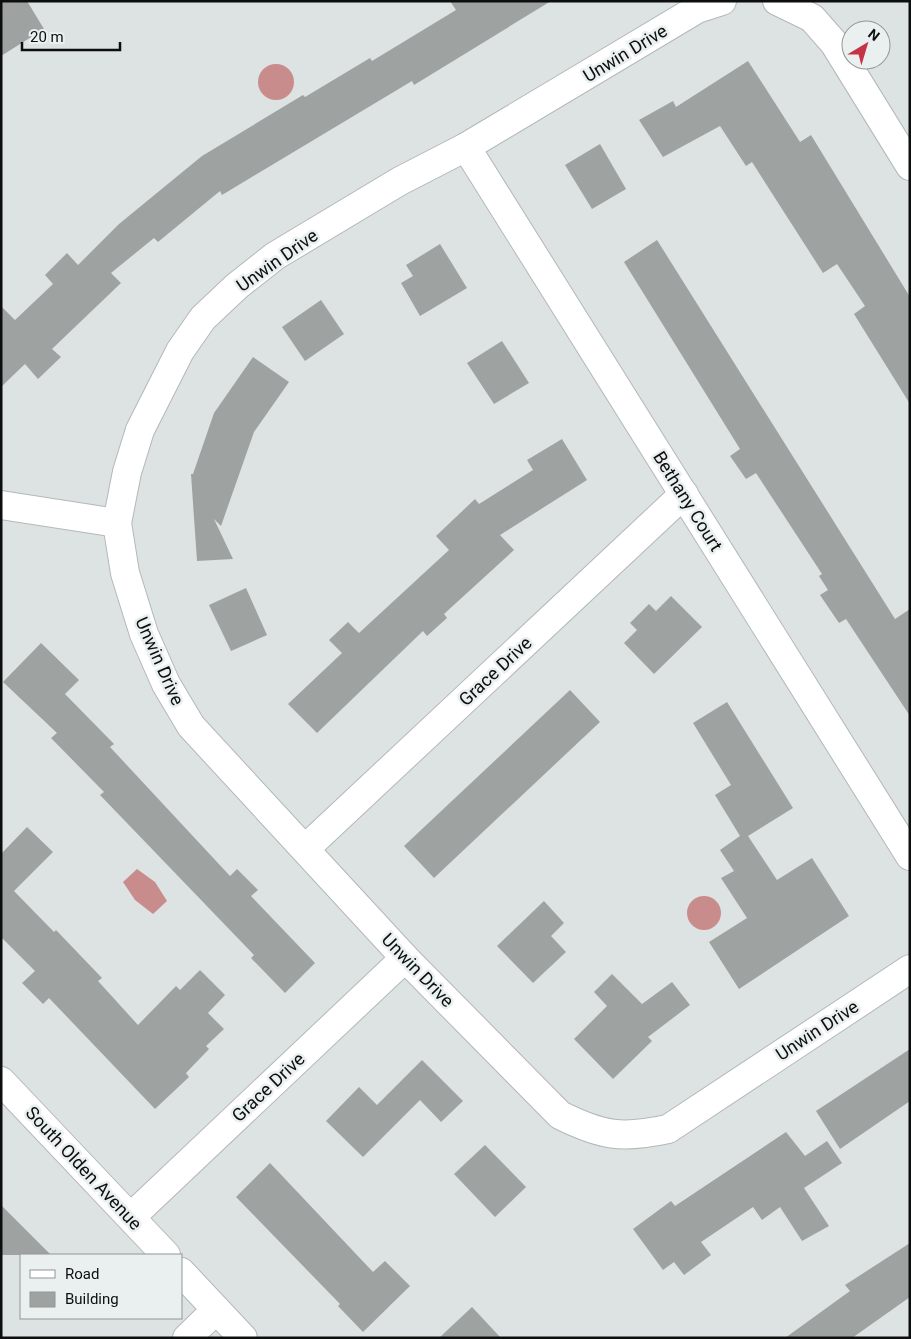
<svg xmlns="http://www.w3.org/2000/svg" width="911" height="1339" viewBox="0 0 911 1339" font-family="Roboto,sans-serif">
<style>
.water{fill:#c98c8c}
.building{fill:#9ea3a2}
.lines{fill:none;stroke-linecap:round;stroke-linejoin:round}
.minor-casing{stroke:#b3b8b8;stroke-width:30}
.secondary-casing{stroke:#b3b8b8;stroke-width:30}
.minor{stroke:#fff;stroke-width:28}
.secondary{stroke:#fff;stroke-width:28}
.labels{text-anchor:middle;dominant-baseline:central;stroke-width:5;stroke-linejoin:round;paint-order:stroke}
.street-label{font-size:18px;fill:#0d0f0f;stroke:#eaefef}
</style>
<rect width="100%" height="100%" fill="#dde2e2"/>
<g class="water">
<circle cx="276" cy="82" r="18"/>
<polygon points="137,869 155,882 167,901 153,914 135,900 123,882"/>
<circle cx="704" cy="913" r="17"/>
</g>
<g class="building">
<polygon points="1,1 27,1 44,29 1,56"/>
<polygon points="450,1 551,1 414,85 412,81 222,195 220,191 158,242 154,238 111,273 121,283 52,349 61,357 38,379 25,364 1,387 1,306 15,320 53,284 45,275 67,253 78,265 119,224 202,156 303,95 305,97 370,58 372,61 456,10"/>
<polygon points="748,61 800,142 811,135 910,297 910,404 854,314 865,306 837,264 823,273 752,162 746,166 720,126 663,157 639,120 673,101 676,107"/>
<polygon points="600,144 626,189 592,209 565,165"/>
<polygon points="657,240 895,619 910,609 910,716 846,619 839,623 820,595 828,590 819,576 822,574 756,473 746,479 730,456 740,449 624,262"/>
<polygon points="440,244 467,288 420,316 401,283 413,276 406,265"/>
<polygon points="321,300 344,334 305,361 282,327"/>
<polygon points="502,341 529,383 494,404 467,363"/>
<polygon points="253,357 289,382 254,432 221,526 214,519 233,559 197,561 191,474 193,474 214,413"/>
<polygon points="562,439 587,480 500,535 514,550 444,614 447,618 427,636 423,631 317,733 288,704 342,653 329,640 348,622 359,633 449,550 436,536 475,499 479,504 533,470 527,460"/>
<polygon points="246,588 267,635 231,651 209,605"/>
<polygon points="671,596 702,627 654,674 624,643 637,630 630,623 649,604 656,611"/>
<polygon points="41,643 79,680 65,694 114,744 110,747 230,876 237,869 258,890 251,896 315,963 285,993 251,958 254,955 100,795 104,792 51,738 57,733 3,682"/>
<polygon points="570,690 600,722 434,878 404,846"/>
<polygon points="727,702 793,808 748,836 777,880 812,858 849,916 739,989 709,942 747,918 721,878 734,871 720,850 740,836 715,795 731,785 693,723"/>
<polygon points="27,827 53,852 14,891 54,932 56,930 102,978 98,981 138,1025 176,986 180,990 200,970 225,995 208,1013 224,1029 206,1046 209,1049 186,1073 189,1077 155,1109 49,998 43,1004 22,983 35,971 1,937 1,854"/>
<polygon points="544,901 564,923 551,936 566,952 533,983 497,946"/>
<polygon points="612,974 642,1004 672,982 690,1005 648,1037 652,1041 613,1079 574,1039 607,1006 594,992"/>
<polygon points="910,1049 910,1101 840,1149 816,1111"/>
<polygon points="422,1060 463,1101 441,1122 420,1100 363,1157 326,1121 359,1087 377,1105"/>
<polygon points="786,1132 805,1156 827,1141 842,1163 804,1188 829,1226 802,1241 780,1207 762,1220 753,1207 701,1242 711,1255 684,1275 674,1262 663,1270 633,1229 671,1201 675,1206"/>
<polygon points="485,1145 526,1187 495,1217 454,1174"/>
<polygon points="270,1163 373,1272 385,1261 410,1286 363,1332 338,1306 340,1304 236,1197"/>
<polygon points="1,1205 51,1255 1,1255"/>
<polygon points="910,1243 910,1297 852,1338 785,1338 850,1291 845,1285"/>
<polygon points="472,1307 501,1338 439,1338"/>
</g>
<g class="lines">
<g class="minor-casing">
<g id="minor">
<path d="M722,1L697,9L466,147L400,181L275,256L237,286L203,318L180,351L140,430L127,472L117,523L125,573L144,634L166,684L191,726L405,958L560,1115C602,1136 622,1139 668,1129L910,969"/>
<polyline points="777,1 812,18 834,43 910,166"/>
<polyline points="466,147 910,856"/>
<polyline points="1,505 117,523"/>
<polyline points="306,848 684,494"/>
<polyline points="131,1217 405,958"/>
<polyline points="187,1338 216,1310"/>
</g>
</g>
<g class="secondary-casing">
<g id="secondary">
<polyline points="1,1081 166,1255"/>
<polyline points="181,1272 243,1338"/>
</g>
</g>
<use href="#minor" class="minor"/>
<use href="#secondary" class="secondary"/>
</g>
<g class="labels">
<g class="street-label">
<text transform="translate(625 53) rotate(-31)">Unwin Drive</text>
<text transform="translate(277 260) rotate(-35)">Unwin Drive</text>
<text transform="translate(688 501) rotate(58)">Bethany Court</text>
<text transform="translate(160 661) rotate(66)">Unwin Drive</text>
<text transform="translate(495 671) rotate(-43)">Grace Drive</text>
<text transform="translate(418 970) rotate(46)">Unwin Drive</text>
<text transform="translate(817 1030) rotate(-33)">Unwin Drive</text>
<text transform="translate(268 1087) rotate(-43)">Grace Drive</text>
<text transform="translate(84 1168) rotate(47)">South Olden Avenue</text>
</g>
</g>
<rect width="911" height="1339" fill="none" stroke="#0d0f0f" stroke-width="5"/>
<rect x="20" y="1254" width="162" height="65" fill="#eaefef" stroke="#929595"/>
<rect x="30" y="1270" width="25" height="8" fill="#ffffff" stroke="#929595"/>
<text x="65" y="1279" font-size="15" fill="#0d0f0f">Road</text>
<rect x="30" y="1292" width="25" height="15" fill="#9ea3a2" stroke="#929595"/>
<text x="65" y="1304" font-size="15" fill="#0d0f0f">Building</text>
<g transform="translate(866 45) rotate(38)"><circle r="24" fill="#eaefef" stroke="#929595"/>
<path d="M0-4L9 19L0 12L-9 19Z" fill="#c43445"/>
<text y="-8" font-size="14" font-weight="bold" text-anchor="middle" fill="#0d0f0f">N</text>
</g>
<path d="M22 42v8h98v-8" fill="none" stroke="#0d0f0f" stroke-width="2.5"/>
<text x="30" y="42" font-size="15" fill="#0d0f0f" stroke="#eaefef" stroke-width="4" paint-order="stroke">20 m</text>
</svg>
